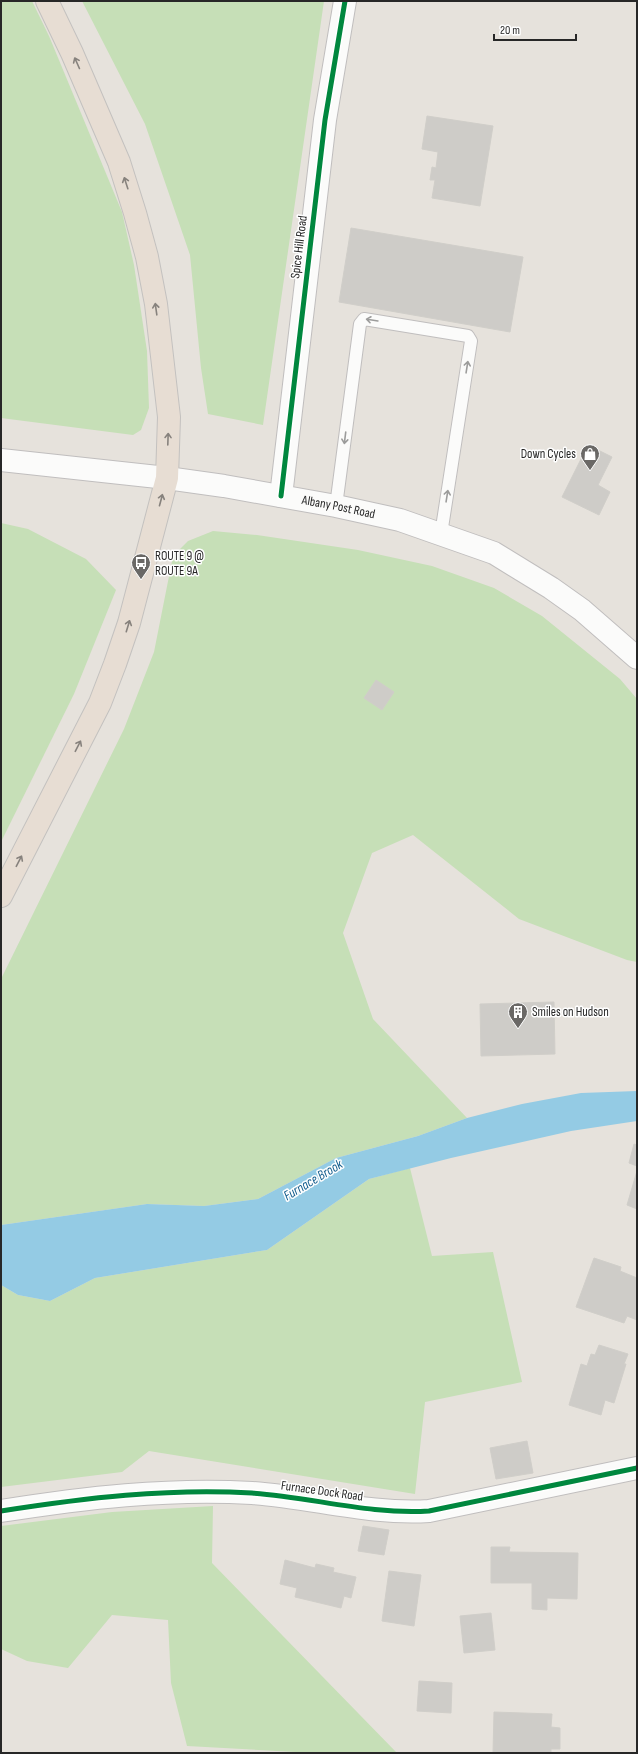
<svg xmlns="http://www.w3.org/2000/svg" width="638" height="1754" viewBox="0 0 638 1754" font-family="'Sofia Sans Condensed',sans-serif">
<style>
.green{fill:#c6dfb7}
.water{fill:#94cbe4}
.building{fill:#ceccc8;stroke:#d0cec9}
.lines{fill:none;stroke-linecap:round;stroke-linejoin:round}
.service-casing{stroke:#c0bebe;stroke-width:14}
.minor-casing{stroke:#c0bebe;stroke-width:24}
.secondary-casing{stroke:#c0bebe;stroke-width:24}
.motorway-casing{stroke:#c3c1bf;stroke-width:24}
.service{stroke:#fbfbfa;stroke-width:12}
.minor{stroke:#fbfbfa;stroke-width:22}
.secondary{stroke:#fbfbfa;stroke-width:22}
.motorway{stroke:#e7ddd3;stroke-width:22}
.cycleway-casing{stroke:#fff;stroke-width:8}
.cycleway{stroke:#00873e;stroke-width:5}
.oneway{stroke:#87827d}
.oneway2{stroke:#9c9c9b}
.labels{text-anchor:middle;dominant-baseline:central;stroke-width:3;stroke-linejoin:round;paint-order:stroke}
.street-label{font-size:13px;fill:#272727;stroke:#fff}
.poi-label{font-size:13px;fill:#272727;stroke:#fff;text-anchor:start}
.water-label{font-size:14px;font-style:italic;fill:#145e8e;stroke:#fff}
</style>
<rect width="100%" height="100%" fill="#e6e2dc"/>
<g class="green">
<polygon points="1,1 32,1 49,36 122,212 134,265 147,351 149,408 141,430 133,435 1,418"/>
<polygon points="82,1 324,1 263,425 208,414 201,368 190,255 145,124"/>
<polygon points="1,523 28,529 86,559 116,590 74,694 1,842"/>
<polygon points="213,531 257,535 358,550 432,566 494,588 542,616 620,679 637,699 637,962 627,960 519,919 413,835 372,853 343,933 373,1019 467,1118 418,1136 336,1158 258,1199 204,1206 147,1204 1,1225 1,979 124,729 154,652 173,556 188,541"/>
<polygon points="410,1168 432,1256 493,1252 522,1382 425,1402 415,1494 149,1451 122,1472 1,1487 1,1285 18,1295 50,1301 95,1278 267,1250 369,1179"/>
<polygon points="213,1506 212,1563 397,1753 314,1753 187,1746 171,1683 168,1620 112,1615 68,1668 27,1661 1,1649 1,1526 112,1512"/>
</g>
<polygon class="water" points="637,1091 637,1121 571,1131 451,1158 369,1179 267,1250 95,1278 50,1301 18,1295 1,1285 1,1225 147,1204 204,1206 258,1199 336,1158 418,1136 467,1118 522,1104 581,1093"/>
<g class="building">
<polygon points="427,116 493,126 480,206 432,198 435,180 430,180 432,167 436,168 438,152 422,149"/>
<polygon points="351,228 523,257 510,332 339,302"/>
<polygon points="588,445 612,457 598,485 610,492 599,515 562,497"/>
<polygon points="376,680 394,692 382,710 364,698"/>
<polygon points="554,1002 555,1054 481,1056 480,1004"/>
<polygon points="634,1144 637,1145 637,1166 629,1163"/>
<polygon points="637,1171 637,1209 627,1205"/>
<polygon points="594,1258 621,1267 620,1271 637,1278 637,1320 627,1316 624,1323 576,1307"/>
<polygon points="599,1345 628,1354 624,1364 626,1364 614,1403 605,1400 601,1415 569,1405 581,1364 587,1366 591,1354 595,1355"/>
<polygon points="527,1441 533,1473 496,1479 490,1448"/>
<polygon points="363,1526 389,1530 384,1555 358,1551"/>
<polygon points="491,1547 510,1547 509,1552 578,1553 577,1599 547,1598 547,1610 532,1609 532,1583 491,1583"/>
<polygon points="285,1560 315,1568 316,1564 334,1568 333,1572 356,1577 351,1598 344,1596 341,1608 295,1597 297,1588 280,1584"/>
<polygon points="389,1571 421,1575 414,1626 382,1621"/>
<polygon points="491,1613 495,1650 464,1653 460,1616"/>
<polygon points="419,1681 452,1683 451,1713 417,1711"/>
<polygon points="494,1712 552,1714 551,1727 560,1728 560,1749 551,1749 551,1753 493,1753"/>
</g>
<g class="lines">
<g class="service-casing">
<polyline id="service" points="336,506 360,324 364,319 468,336 471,341 441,534"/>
</g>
<g class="minor-casing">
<g id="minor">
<polyline points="281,496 325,120 345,1"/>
<path d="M1,1511C84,1498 167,1488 252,1493C311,1497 370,1515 429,1511L637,1468"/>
</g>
</g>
<g class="secondary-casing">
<g id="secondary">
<path id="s1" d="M1,460L167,478L224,486L336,506L400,520L494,553L551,588L582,610L637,658"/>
</g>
</g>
<g class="motorway-casing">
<polyline id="motorway" points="1,896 100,703 115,664 129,623 167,478 169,417 156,304 147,257 135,213 119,162 72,53 47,1"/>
</g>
<use href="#service" class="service"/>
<use href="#minor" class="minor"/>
<use href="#secondary" class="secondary"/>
<use href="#motorway" class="motorway"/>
<g class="cycleway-casing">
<g id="cycleway">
<polyline points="281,496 325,120 345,1"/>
<path d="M1,1511C84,1498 167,1488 252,1493C311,1497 370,1515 429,1511L637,1468"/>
</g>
</g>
<use href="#cycleway" class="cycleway"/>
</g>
<defs><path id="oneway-shaft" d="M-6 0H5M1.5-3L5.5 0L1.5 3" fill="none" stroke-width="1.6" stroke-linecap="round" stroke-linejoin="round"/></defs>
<g class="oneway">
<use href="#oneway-shaft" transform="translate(77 63) rotate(-114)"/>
<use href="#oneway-shaft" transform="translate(126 183) rotate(-108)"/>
<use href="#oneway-shaft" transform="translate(156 309) rotate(-98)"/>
<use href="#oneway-shaft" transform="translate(168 439) rotate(-88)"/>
<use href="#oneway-shaft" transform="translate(161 500) rotate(-75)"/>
<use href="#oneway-shaft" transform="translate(128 626) rotate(-73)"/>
<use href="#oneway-shaft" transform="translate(78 746) rotate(-63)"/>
<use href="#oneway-shaft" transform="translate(19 861) rotate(-63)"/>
</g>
<g class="oneway2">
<use href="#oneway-shaft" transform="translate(372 320) rotate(-171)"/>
<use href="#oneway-shaft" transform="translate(467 367) rotate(-81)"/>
<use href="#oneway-shaft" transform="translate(345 438) rotate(97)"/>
<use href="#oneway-shaft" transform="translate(447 496) rotate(-81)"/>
</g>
<defs>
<g id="shop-pin" transform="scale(1)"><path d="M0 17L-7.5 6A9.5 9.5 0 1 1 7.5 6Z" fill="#6a6866" stroke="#fff"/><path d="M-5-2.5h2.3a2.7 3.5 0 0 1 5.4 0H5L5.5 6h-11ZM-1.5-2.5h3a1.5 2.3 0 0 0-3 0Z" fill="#fff"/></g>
<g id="bus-pin" transform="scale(1)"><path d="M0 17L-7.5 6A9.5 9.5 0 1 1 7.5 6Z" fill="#6a6866" stroke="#fff"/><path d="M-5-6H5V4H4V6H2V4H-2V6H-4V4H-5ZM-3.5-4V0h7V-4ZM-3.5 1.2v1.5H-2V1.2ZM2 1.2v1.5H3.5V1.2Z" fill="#fff"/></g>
<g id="building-pin" transform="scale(1)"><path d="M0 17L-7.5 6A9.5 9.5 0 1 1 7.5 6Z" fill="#6a6866" stroke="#fff"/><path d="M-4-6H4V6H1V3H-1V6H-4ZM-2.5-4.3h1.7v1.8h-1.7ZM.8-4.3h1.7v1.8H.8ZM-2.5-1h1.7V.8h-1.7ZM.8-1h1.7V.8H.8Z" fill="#fff"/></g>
</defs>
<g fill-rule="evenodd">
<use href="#shop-pin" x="590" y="454"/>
<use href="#bus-pin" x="141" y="563"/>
<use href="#building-pin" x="518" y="1012"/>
</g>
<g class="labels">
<g class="street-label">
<text transform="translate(299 247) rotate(-83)">Spice Hill Road</text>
<text stroke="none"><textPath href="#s1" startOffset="341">Albany Post Road</textPath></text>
<text transform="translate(322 1491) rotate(8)">Furnace Dock Road</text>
</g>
<g class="poi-label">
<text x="576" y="454" text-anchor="end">Down Cycles</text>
<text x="155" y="556">ROUTE 9 @<tspan x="155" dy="15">ROUTE 9A</tspan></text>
<text x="532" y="1012">Smiles on Hudson</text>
</g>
<g class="water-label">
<text transform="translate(313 1180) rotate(-31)">Furnace Brook</text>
</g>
</g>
<rect width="638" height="1754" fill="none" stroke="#272727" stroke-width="4"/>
<path d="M494 34v6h82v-6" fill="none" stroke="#272727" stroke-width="2"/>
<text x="500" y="34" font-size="12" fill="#272727" stroke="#ffffff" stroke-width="3" paint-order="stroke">20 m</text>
</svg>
